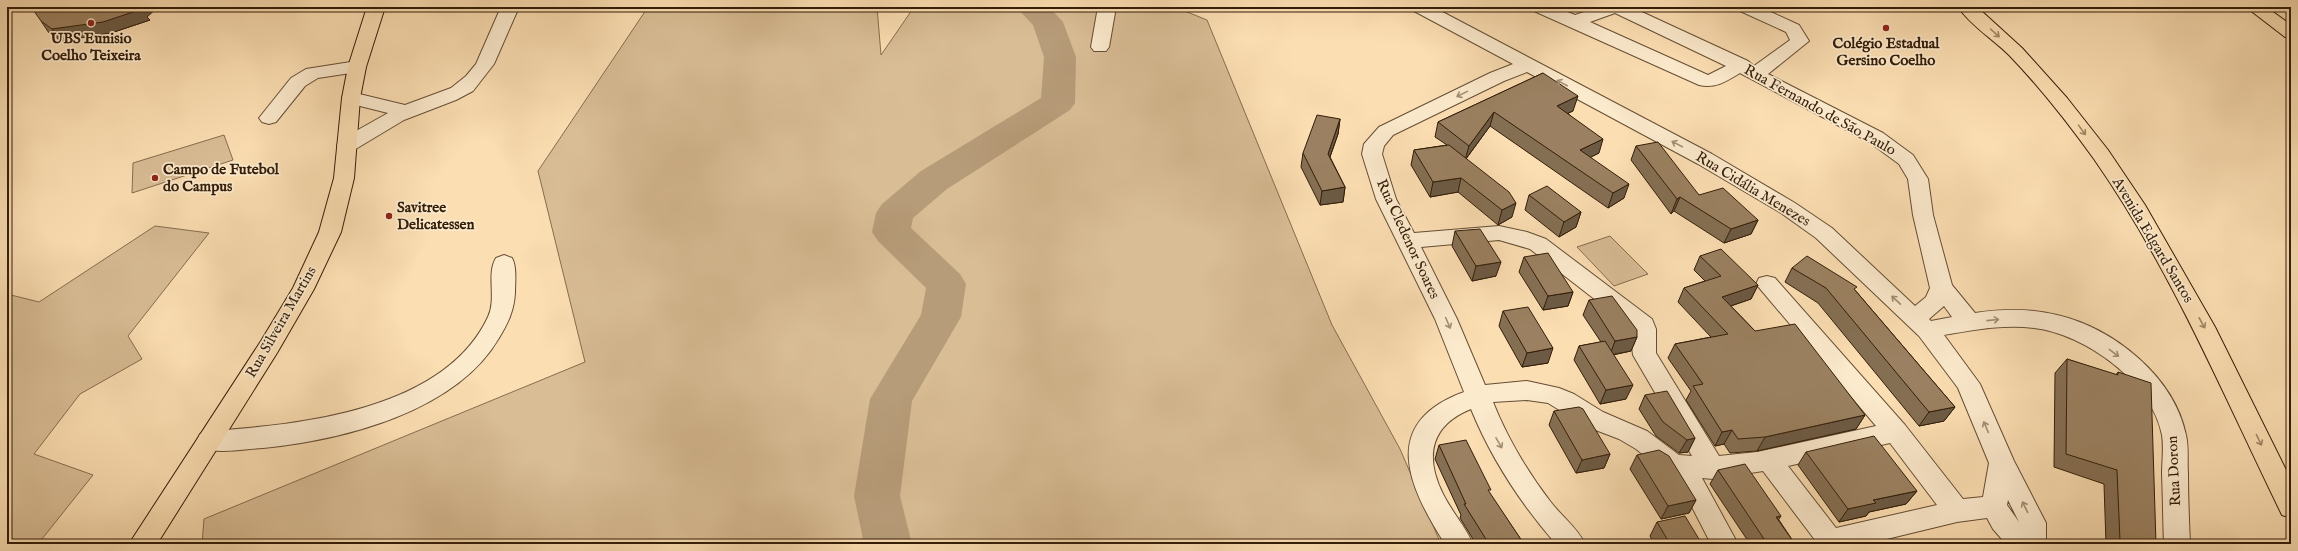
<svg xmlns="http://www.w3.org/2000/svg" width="2298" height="551" viewBox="0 0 2298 551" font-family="'IM FELL English',serif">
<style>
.green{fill:#d9bd95;stroke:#866d4f}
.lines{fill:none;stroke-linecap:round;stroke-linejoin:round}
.river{fill:#b79c79;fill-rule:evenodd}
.minor-casing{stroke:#654d33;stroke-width:2}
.major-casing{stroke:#331d09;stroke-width:2}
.minor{fill:#fceacd;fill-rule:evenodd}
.major{fill:#fbdeb2;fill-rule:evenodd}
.wall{fill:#856f53;stroke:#331d09}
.shaded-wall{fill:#6c5a44;stroke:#331d09}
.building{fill:#9b8161;stroke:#331d09}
.oneway{stroke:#a18766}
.oneway2{stroke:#a28e75}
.poi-dot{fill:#8f2418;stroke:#fceacd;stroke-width:1.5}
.labels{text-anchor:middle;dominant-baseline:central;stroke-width:3.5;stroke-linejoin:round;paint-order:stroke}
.poi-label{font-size:15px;font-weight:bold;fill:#331d09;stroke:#fceacd}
.street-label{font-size:15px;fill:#331d09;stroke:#fceacd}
</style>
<rect width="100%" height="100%" fill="#fbdeb2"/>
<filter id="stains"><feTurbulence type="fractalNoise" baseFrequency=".005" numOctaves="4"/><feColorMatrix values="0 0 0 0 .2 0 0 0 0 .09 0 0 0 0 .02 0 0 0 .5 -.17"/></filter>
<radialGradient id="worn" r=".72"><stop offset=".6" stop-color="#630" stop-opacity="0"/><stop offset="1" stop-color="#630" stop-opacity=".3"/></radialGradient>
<g class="green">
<polygon points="648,7 877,7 881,55 914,7 1175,7 1207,20 1332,325 1400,449 1441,544 202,544 204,519 585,362 538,171"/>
<polygon points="224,135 233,160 132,193 133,163"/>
<polygon points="155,226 209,233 128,336 142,359 80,394 34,454 93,475 38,544 7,544 7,294 39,302"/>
<polygon points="1610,236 1648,274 1614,286 1577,247"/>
</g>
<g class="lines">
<polygon class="river" points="1016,7 1049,7 1063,22 1076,57 1075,103 1070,110 947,189 913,218 911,228 960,274 966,284 961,317 912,401 900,496 912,544 864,544 854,496 870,399 921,315 926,288 878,241 872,232 876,213 882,204 921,171 1041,98 1044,57 1033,25"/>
<g class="minor-casing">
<g id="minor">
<polygon points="501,7 519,7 494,64 473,91 456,100 404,120 354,150 347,151 340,150 337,145 340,140 388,113 344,102 342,98 344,94 351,92 405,105 451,88 466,76 476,64"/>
<polygon points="1098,7 1116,7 1109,47 1106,51 1094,51 1091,47"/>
<path d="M1411,7H1433L1712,154L1795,203L1832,228L1915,306L1926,297L1930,288L1913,215L1908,179L1899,164L1869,142L1740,73C1727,81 1715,89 1699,85L1534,11L1531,7H1555L1575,15L1599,7H1631L1748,61L1754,66L1790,40L1786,32L1740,11L1737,7H1760L1799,25L1809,41L1768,74L1883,133L1913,155L1928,179L1933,215L1952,285L1975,313C2002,309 2030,308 2057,315C2113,328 2174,376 2186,435C2189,448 2187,461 2188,474C2188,498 2189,521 2190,544H2164C2163,521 2163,498 2162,474C2162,461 2164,448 2162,435C2152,382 2085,334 2034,328C2004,324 1973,330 1944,335L1980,384L2014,461L2046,523V544H2006L1993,529L1987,518L1957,522L1866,544H1818L1763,471L1713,479L1702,478L1738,544H1711L1675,474L1658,467L1636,449L1619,439L1585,426L1548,403L1527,400L1493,402C1507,437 1527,471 1550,501C1561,516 1577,527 1585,544H1556C1521,504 1491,458 1471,409C1431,425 1424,456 1443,494C1452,512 1465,526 1473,544H1445C1408,486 1379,423 1464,392L1435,319L1376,199L1362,154L1364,144L1379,127L1490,73L1513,64L1414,11ZM1615,13L1726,66L1708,75L1590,22ZM1527,72L1698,164L1781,213L1816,238L1919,336L1958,388L1989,463L1983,497L1963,499L1905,425L1775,278L1767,276L1759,278L1756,284L1876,426L1757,452L1719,456L1656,353V329L1652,319L1546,239L1527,232L1499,226L1414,233L1396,199L1382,154L1384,146L1393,135L1504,81ZM1499,240L1530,249L1633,329L1632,347L1633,355L1692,456L1679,455L1647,431L1603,412L1574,394L1559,388L1527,381L1485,385L1457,319L1421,247ZM1944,306L1952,317L1931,321L1929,319ZM1890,443L1937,505L1836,528L1788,466ZM2008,500L2019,522L2007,505Z"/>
<polygon points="357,61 364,63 366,67 364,71 318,78 305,86 276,122 269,124 262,122 259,118 291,78 306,69"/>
<path d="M504,255L512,258C517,267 515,282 515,293C514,311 508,323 499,338C456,412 343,440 263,448C244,449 219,454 200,448L197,441L200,434L209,431C299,425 444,411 488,317C497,298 486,274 496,258Z"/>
</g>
</g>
<g class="major-casing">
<g id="major">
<polygon points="367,7 385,7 366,67 360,98 354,178 341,232 314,289 277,353 157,544 129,544 261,341 293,288 319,232 334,178 342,98 348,67"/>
<path d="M1958,7H1977L2022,48L2067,98L2108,150L2145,205L2215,327L2291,480V518L2282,515C2223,394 2171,269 2094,159C2068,123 2040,87 2009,55C1993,39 1971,26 1958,7Z"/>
<polygon points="2246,7 2266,7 2291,25 2291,38 2285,37"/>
</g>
</g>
<use href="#minor" class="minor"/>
<use href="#major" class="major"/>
</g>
<g class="wall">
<polygon points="147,17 150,20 111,33 61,41 49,33 41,21"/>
<polygon points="1543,73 1573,111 1568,113 1599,153 1590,157 1624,198 1608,208 1490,126 1466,159 1512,217 1498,225 1458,192 1430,197 1411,165 1414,150 1447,145 1435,137 1438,122"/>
<polygon points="1340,119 1338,134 1330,157 1345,187 1343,202 1320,205 1301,167 1303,153"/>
<polygon points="1636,146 1699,195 1758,220 1751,234 1724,243 1674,211 1671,214 1631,160"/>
<polygon points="1529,195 1581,212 1576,227 1559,237 1525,210"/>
<polygon points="1455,231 1496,276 1472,281 1452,246"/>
<polygon points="1700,256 1758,285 1751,299 1731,306 1755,331 1865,415 1856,429 1757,451 1730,453 1724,444 1715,446 1686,400 1691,391 1668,358 1675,344 1711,337 1678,302 1684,288 1705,281 1694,270"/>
<polygon points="1524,257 1573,292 1568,306 1543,310 1519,272"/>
<polygon points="1792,268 1855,290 1955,407 1944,421 1919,426 1818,303 1785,282"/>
<polygon points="1589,300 1637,337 1631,351 1613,355 1626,399 1600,404 1574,360 1579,346 1601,342 1583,315"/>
<polygon points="1503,311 1548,363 1522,367 1499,326"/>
<polygon points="2067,359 2116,375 2118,372 2156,544 2106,544 2104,484 2054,467 2055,373"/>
<polygon points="1645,395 1695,438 1688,452 1679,453 1656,436 1639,409"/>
<polygon points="1554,411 1610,454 1604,468 1576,473 1549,425"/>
<polygon points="1439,445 1490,494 1524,544 1476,544 1460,518 1461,515 1435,459"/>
<polygon points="1806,452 1917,491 1906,504 1869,512 1866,516 1839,522 1798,465"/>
<polygon points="1637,455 1696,500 1689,513 1661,519 1630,469"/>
<polygon points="1718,470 1779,520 1795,544 1750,544 1710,484"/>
<polygon points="1657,522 1702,544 1654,544 1650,536"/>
</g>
<g class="shaded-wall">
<polygon points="138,7 158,7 147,17 150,20 111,33 61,41 52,29"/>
<polygon points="1578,96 1573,111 1553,120 1557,106"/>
<polygon points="1494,112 1490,126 1465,160 1469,146"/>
<polygon points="1340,119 1338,134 1326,168 1328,154"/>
<polygon points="1603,139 1599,153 1576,165 1580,150"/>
<polygon points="1461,178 1458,192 1430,197 1433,182"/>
<polygon points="1629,184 1624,198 1608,208 1613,193"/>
<polygon points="1345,187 1343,202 1320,205 1322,191"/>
<polygon points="1680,197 1674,211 1671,214 1677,199"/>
<polygon points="1516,203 1512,217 1498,225 1502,210"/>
<polygon points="1581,212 1576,227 1559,237 1564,222"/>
<polygon points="1758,220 1751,234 1724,243 1731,229"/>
<polygon points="1501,262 1496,276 1472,281 1476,266"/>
<polygon points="1758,285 1751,299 1715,311 1722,297"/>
<polygon points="1573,292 1568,306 1543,310 1548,296"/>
<polygon points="1637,337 1631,351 1610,355 1615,341"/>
<polygon points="1553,348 1548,363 1522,367 1527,353"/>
<polygon points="1633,385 1626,399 1600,404 1606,390"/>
<polygon points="1955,407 1944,421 1919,426 1929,412"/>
<polygon points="1865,415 1856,429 1757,451 1765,437"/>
<polygon points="1732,430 1724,444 1715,446 1722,432"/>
<polygon points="1695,438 1688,452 1679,453 1687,440"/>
<polygon points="1610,454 1604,468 1576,473 1582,460"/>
<polygon points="1917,491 1906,504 1869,512 1866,516 1839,522 1848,509 1873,500"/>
<polygon points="1696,500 1689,513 1661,519 1668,506"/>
<polygon points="1781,516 1772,530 1776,517"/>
</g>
<g class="building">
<polygon points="34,7 138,7 137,7 142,9 103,22 52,29 41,21 34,11"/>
<polygon points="1543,73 1578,96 1557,106 1603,139 1580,150 1629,184 1613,193 1494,112 1469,146 1438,122"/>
<polygon points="1317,115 1340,119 1328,154 1345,187 1322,191 1303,153"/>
<polygon points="1658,142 1699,195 1723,188 1758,220 1731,229 1680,197 1677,199 1636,146"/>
<polygon points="1449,145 1509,192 1516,203 1502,210 1461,178 1433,182 1414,150"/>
<polygon points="1547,186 1581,212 1564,222 1529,195"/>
<polygon points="1480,229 1501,262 1476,266 1455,231"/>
<polygon points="1721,249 1758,285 1722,297 1755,331 1795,324 1865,415 1765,437 1738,439 1732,430 1722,432 1693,386 1703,384 1675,344 1728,334 1684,288 1721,276 1700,256"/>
<polygon points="1548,253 1573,292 1548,296 1524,257"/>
<polygon points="1807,256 1857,287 1854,289 1955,407 1929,412 1826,288 1792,268"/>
<polygon points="1612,296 1637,330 1637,337 1615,341 1589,300"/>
<polygon points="1528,307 1553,348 1527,353 1503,311"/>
<polygon points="1605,341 1633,385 1606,390 1579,346"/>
<polygon points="2067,359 2118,375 2118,372 2151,383 2156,544 2127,544 2120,541 2117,470 2066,454"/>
<polygon points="1667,391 1695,438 1687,440 1663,422 1645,395"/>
<polygon points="1579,407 1583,409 1610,454 1582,460 1554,411"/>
<polygon points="1874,436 1917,491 1873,500 1876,503 1848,509 1806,452"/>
<polygon points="1466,440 1491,490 1488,490 1524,544 1489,544 1464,504 1466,504 1439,445"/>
<polygon points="1659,450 1669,456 1696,500 1668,506 1637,455"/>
<polygon points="1745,464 1781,516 1776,517 1795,544 1762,544 1759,540 1764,539 1718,470"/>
<polygon points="1685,516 1702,544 1670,544 1657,522"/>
</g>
<defs><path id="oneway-shaft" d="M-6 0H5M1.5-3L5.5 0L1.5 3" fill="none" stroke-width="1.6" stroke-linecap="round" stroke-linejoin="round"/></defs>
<g class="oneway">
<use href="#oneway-shaft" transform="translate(1995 33) rotate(42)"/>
<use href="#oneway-shaft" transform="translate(2082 130) rotate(54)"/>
<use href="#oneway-shaft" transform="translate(2202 323) rotate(61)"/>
<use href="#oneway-shaft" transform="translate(2259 440) rotate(64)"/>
</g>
<g class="oneway2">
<use href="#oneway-shaft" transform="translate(1562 83) rotate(-152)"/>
<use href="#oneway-shaft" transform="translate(1462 94) rotate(154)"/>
<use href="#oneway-shaft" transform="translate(1677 144) rotate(-152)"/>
<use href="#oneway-shaft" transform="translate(1896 300) rotate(-137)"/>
<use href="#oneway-shaft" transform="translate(1993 320) rotate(-6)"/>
<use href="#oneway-shaft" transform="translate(1448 323) rotate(67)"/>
<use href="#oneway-shaft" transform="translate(2114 353) rotate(37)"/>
<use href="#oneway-shaft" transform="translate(1986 427) rotate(-113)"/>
<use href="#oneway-shaft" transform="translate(1499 443) rotate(60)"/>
<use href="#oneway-shaft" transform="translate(2025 507) rotate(-116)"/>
</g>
<g class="poi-dot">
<circle cx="91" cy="23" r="4"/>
<circle cx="1886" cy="28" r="4"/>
<circle cx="155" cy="178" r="4"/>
<circle cx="389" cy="216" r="4"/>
</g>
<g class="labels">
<g class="poi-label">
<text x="91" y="38">UBS Eunisio<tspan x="91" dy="17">Coelho Teixeira</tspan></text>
<text x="1886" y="43">Colégio Estadual<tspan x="1886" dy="17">Gersino Coelho</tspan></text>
<text x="163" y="169" text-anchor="start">Campo de Futebol<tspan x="163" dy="17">do Campus</tspan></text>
<text x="397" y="207" text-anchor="start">Savitree<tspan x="397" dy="17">Delicatessen</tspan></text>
</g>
<g class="street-label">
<text transform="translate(1820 110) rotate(29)">Rua Fernando de São Paulo</text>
<text transform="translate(1753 189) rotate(31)">Rua Cidália Menezes</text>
<text transform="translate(1408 239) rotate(65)">Rua Cledenor Soares</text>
<text transform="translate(2153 240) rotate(59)">Avenida Edgard Santos</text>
<text transform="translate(281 322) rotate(-60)">Rua Silveira Martins</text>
<text transform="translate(2174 471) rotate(-93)">Rua Doron</text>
</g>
</g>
<rect width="2298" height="551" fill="none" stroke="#fbdeb2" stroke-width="24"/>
<rect x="8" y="8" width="2282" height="535" fill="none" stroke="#331d09" stroke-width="2"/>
<rect x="12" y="12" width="2274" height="527" fill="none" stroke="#331d09"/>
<rect width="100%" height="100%" filter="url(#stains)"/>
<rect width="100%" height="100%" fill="url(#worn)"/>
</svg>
